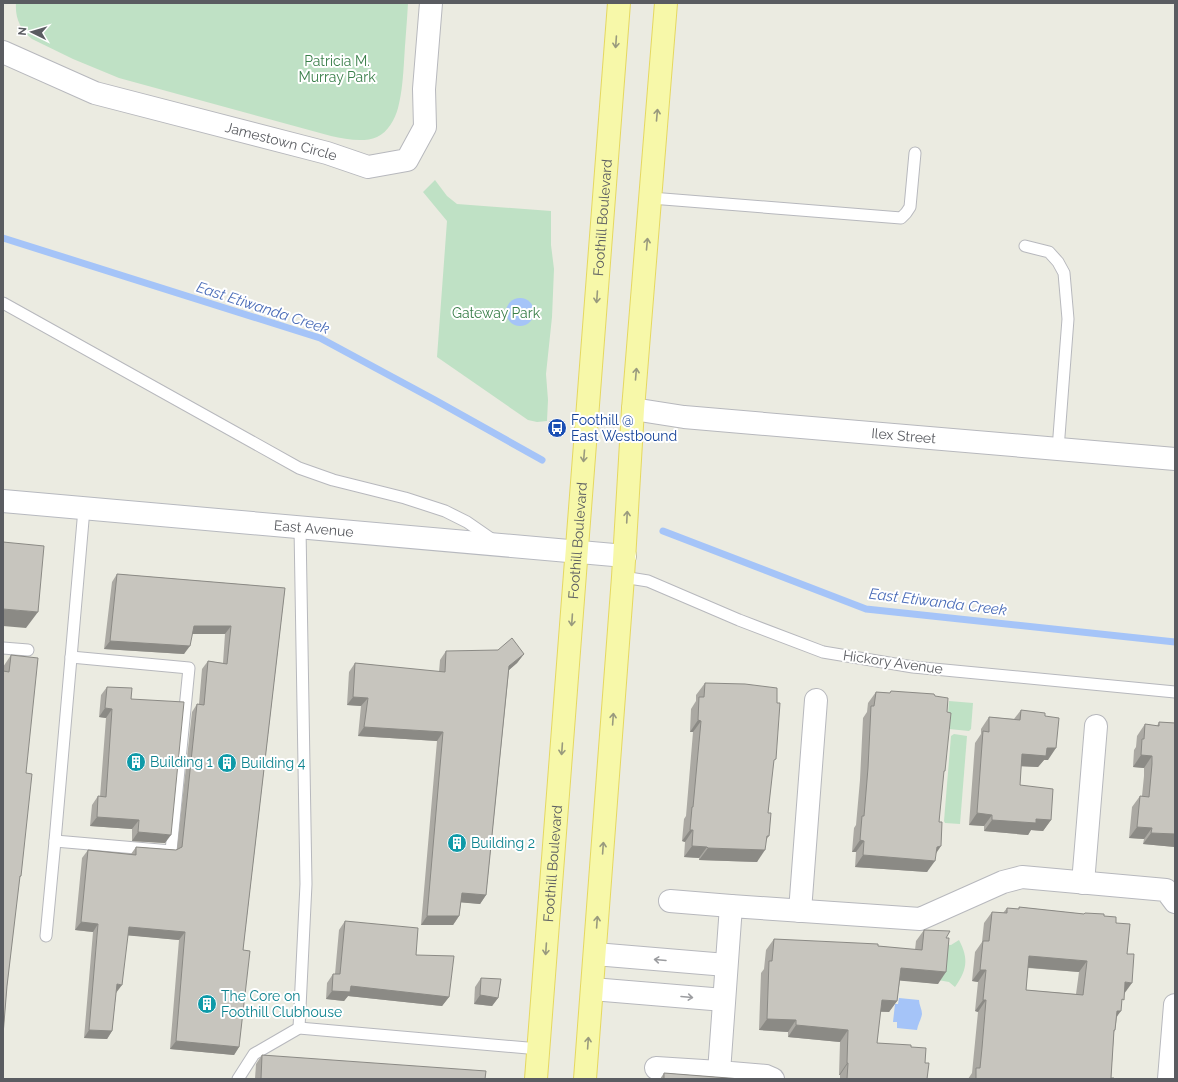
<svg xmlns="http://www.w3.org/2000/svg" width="1178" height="1082" viewBox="0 0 1178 1082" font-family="Raleway,sans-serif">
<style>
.green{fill:#bfe1c5}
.water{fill:#a5c4f8}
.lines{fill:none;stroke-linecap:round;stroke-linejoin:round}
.stream{stroke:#a5c4f8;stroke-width:7}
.lane-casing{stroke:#b7b8bd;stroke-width:13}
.street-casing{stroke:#b7b8bd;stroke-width:24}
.secondary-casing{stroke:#b7b9bf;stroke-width:24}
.primary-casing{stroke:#e5d860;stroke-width:24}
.lane{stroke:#fff;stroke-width:11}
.street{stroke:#fff;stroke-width:22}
.secondary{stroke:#fff;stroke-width:22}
.primary{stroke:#f7f8a9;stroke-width:22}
.wall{fill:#aba9a3;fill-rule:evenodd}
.shaded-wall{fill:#8b8a85}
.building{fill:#c7c5be;stroke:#8b8a85;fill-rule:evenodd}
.oneway{stroke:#999a7e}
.oneway2{stroke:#9c9da0}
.labels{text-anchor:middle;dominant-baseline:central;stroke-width:4;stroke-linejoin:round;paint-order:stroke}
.park-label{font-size:14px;fill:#3a7f4a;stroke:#fff}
.street-label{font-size:14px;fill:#5a5c61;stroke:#fff}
.transit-label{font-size:14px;fill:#164399;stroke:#fff;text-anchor:start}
.culture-label{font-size:14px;fill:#0d838f;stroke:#fff;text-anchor:start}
.water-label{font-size:15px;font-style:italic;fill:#4a6cb8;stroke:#fff}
</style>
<rect width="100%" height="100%" fill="#ebebe1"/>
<g class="green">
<path d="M16,3H408C407,23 405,42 404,62C403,77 402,93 398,108C395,119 388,132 377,137C363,143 346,139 331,136L119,78L73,59L32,39C20,29 15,18 16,3Z"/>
<polygon points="435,180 447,196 457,204 551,211 551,245 554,269 552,317 546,374 548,400 547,421 537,422 528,420 437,357 447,221 423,192"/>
<polygon points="949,701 973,703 971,729 969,731 949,729 947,727"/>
<polygon points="954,734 967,736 960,824 945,823 944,821 951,736"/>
<path d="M959,940C969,959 967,970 955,987L949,982L938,980L941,944L951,945Z"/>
</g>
<g class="water">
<circle cx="520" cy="312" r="14"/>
<path d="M899,998L919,1000C919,1005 922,1009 922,1014C921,1020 918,1024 917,1030L897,1028V1022H893L895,1004H898Z"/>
</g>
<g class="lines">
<g class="stream">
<polyline points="3,238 320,338 435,400 542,460"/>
<polyline points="663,531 866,609 1175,642"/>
</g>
<g class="lane-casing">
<g id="lane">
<polyline points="651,198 901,218 906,213 910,207 915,153"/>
<polyline points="1025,246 1049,252 1058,262 1064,273 1068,319 1058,449"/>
<polyline points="3,303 299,468 333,480 405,498 445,511 467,522 493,540"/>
<polyline points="623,577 648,581 739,620 823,652 913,667 1175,692"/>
<polyline points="3,648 28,650"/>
<polyline points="55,841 171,851 189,668 71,657"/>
<polyline points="46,936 55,841 84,509"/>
<polyline points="299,1028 306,884 300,528"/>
<polyline points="238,1079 254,1054 299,1028 539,1049"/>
</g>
</g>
<g class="street-casing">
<g id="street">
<path id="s1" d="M3,52L95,93L327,153L368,167L407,160L425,127L424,89L431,3"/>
<path id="s2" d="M633,409L684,417L1175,459"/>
<polyline points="1083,883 1096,726"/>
<polyline points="670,901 731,906"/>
<polyline points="800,911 816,700"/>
<polyline points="595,954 726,965"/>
<polyline points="592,989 724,1000"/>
<polyline points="656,1068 719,1072"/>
<polyline points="773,1079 766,1076 719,1072 731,906 920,919 1003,882 1022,877 1166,890 1175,902"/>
<polyline points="1169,1079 1175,1005"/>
</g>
</g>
<g class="secondary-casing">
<g id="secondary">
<path id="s3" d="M3,501L625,556"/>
</g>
</g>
<g class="primary-casing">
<g id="primary">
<path id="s4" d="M536,1079L619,3"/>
<polyline points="585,1079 623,577 633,409 666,3"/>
</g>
</g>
<use href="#lane" class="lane"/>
<use href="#street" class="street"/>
<use href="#secondary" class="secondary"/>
<use href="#primary" class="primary"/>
</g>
<g class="wall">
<polygon points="117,574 285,588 243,950 239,1047 234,1055 170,1049 179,940 128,935 116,993 112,1031 107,1039 84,1038 93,932 75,930 82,858 88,850 131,854 136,847 176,850 177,849 192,712 197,704 199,704 202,669 208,661 223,663 225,634 192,634 184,654 104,649 112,582"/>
<polygon points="446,651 524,654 517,663 509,670 486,895 480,904 461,902 459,916 453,925 421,925 437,741 358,736 361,706 347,705 349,672 355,663 439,672 440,660"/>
<polygon points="11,655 26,773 21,876 19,878 7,986 3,1035 3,667"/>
<polygon points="705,683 773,762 768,813 769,836 766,840 757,862 699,860 699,858 684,857 685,842 682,841 684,819 686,816 693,732 690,732 691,709 696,701 696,695"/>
<polygon points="107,687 131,699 165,843 132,841 132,829 90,826 92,805 98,796 100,797 106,718 99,717 101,695"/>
<polygon points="891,691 935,696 947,712 943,773 936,853 927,872 855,867 856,852 852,852 854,828 856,825 860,780 863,718 867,712 868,703 876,692 890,693"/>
<polygon points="1021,710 1045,716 1048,760 1044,760 1038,767 1021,766 1020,785 1051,820 1043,831 1031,830 1028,835 984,831 984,826 969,825 975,743 981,734 981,729 989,717 1014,719"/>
<polygon points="1159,722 1175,723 1175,847 1143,844 1144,839 1129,838 1132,807 1140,796 1142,796 1144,776 1144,768 1133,767 1134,750 1136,747 1137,736 1145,724 1157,726"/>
<path d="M1019,907L1084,914L1085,913L1104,916L1116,923L1124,994L1117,1017L1115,1030L1114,1032L1111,1078L1114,1079H968L972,1073L978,1012L975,1011L978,982L972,981L975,952L982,942L984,923L992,912L1003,913L1007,908L1019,909ZM1028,968L1079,972L1076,994L1026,990Z"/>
<polygon points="345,921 416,955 449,997 442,1006 348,996 344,1001 326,999 327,983 333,974 335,974 339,930"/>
<polygon points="924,930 946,938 938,984 900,980 897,1001 889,1012 880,1012 877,1043 911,1047 925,1063 927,1079 840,1079 840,1075 839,1075 840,1042 788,1037 788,1032 759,1030 761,973 764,969 766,950 774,939 878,946 915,950 916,941"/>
<polygon points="481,978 498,998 492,1006 474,1004 475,987"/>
<polygon points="262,1055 485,1079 255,1079 256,1064"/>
<polygon points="664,1073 741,1079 660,1079"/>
</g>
<g class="shaded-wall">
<polygon points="3,609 38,612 26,628 3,626"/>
<polygon points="194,626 231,626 225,634 188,634"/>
<polygon points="110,641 190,646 184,654 104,649"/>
<polygon points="524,654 517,663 503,675 509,666"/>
<polygon points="353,697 368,698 361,706 347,705"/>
<polygon points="105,708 112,709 106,718 99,717"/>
<polygon points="698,720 701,721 693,732 690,732"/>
<polygon points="364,727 443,732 437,741 358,736"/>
<polygon points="1047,748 1056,748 1048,760 1044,760 1038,767 1014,766 1022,754"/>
<polygon points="1141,755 1152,756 1144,768 1133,767"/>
<polygon points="977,813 992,815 984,826 969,825"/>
<polygon points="97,817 139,820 132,829 90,826"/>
<polygon points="1036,819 1051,820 1043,831 1031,830 1028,835 984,831 992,820"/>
<polygon points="1137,827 1152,828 1144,839 1129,838"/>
<polygon points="690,830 693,830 685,842 682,841"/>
<polygon points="138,832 171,835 165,843 132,841"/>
<polygon points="1151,833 1175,834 1175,847 1143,844"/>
<polygon points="860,840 864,841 856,852 852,852"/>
<polygon points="692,846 707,847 699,858 684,857"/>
<polygon points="941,846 933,858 937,847"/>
<polygon points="708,848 765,850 757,862 699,860"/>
<polygon points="863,855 935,861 927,872 855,867"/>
<polygon points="462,893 486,895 480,904 456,902"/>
<polygon points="427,916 459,916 453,925 421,925"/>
<polygon points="81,922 98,924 93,932 75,930"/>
<polygon points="129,927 185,932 179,940 123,935"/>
<polygon points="1029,956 1087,961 1079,972 1021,967"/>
<polygon points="901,968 946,972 938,984 893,980"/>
<polygon points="980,970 986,970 978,982 972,981"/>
<polygon points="1125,982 1132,983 1124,994"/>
<polygon points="117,984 122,985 116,993"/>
<polygon points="351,986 449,997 442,1006 348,996 344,1001 326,999 332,991"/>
<polygon points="480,995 498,998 492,1006 474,1004"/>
<polygon points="882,1000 897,1001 889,1012 874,1011"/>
<polygon points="983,1000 986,1000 978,1012 975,1011"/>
<polygon points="1117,1011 1121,1011 1112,1023"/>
<polygon points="767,1019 796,1020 788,1032 759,1030"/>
<polygon points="796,1025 848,1030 840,1042 788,1037"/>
<polygon points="89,1030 112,1031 107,1039 84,1038"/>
<polygon points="176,1041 239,1047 234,1055 170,1049"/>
<polygon points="847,1063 848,1063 840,1075 839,1075"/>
</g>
<g class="building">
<polygon points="3,542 44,546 38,612 3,609"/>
<polygon points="117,574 285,588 243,950 250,951 239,1047 176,1041 185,932 129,927 122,985 117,984 112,1031 89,1030 98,924 81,922 88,850 136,855 136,847 176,850 182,847 197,704 204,705 208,661 227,664 231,626 194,626 190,646 110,641"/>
<polygon points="512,638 524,654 509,666 486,895 462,893 459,916 427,916 443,732 364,727 368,698 353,697 355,663 445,672 446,651 498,650"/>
<polygon points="11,655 38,658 26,773 32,774 21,876 20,876 7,986 3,1035 3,671 9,672"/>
<polygon points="705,683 745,684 777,688 777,703 780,703 776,759 774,760 768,813 771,813 769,836 767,836 765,850 708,848 707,847 692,846 693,830 690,830 692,807 693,807 701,721 698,720 699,697 704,697"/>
<polygon points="107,687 132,688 131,699 184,702 171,835 138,832 139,820 97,817 98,796 106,797 112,709 105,708"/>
<polygon points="891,691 934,694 935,696 948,698 947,712 951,713 945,771 944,771 939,822 942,822 941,846 937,847 935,861 863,855 864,841 860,840 862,816 864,816 868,768 871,706 874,706 876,692 890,693"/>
<polygon points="1021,710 1045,713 1045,716 1059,718 1056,748 1047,748 1046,756 1022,754 1020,785 1053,789 1051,820 1036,819 1036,823 992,820 992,815 977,813 983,731 989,732 989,717 1020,720"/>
<polygon points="1159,722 1175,723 1175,834 1151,833 1152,828 1137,827 1140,796 1149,797 1152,764 1152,756 1141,755 1142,739 1144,739 1145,724 1159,726"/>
<path d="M1019,907L1084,914L1085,913L1104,914V916L1116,917V923L1130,924L1127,954H1134L1132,983L1125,982L1124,1000L1122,999L1121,1011H1117L1115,1030H1114L1111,1078H1114V1079H976V1068H980L982,1048L986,1000H983L986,970H980L983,941H989L992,912L1007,913V908L1019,909ZM1029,956L1087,961L1083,995L1026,990Z"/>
<polygon points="345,921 418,928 416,955 454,956 449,997 351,986 350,992 332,991 333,974 340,974"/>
<polygon points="924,930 950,931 946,938 949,938 946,972 901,968 897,1001 882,1000 877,1043 911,1045 911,1047 926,1048 925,1063 929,1063 927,1079 847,1079 848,1063 847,1063 848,1030 796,1025 796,1020 767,1019 769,961 772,961 774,939 878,944 878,946 922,950"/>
<polygon points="481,978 501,979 498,998 480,995"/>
<polygon points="262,1055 486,1071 485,1079 261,1079"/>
<polygon points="664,1073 741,1079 664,1079"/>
</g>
<defs><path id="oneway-shaft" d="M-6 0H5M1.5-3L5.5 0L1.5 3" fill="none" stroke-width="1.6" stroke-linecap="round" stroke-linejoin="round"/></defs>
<g class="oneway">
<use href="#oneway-shaft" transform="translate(616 42) rotate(94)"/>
<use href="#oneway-shaft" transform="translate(657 115) rotate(-85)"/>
<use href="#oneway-shaft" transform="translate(647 244) rotate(-85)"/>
<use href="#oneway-shaft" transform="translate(597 297) rotate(94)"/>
<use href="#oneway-shaft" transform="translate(636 374) rotate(-85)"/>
<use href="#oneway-shaft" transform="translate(584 456) rotate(95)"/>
<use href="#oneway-shaft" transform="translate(627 517) rotate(-87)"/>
<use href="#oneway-shaft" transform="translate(572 620) rotate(94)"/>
<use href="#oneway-shaft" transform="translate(613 719) rotate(-86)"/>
<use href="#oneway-shaft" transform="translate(562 749) rotate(94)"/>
<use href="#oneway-shaft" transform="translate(603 848) rotate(-86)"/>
<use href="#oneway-shaft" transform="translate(597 922) rotate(-86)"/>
<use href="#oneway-shaft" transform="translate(546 949) rotate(94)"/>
<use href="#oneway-shaft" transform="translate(588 1043) rotate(-86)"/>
</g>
<g class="oneway2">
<use href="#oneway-shaft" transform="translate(660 960) rotate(-175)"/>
<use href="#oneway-shaft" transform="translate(687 997) rotate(5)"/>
</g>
<defs>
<g id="bus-disc" transform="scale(1)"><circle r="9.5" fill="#1a4fb4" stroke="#fff"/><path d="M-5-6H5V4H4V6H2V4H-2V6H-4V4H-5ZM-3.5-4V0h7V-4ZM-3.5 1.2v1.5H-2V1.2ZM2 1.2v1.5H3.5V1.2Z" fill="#fff"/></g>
<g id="building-disc" transform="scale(1)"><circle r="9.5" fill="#0f9aa8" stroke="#fff"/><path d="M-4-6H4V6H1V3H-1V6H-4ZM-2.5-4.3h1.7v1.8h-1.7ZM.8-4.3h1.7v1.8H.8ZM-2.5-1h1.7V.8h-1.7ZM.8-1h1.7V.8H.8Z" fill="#fff"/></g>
</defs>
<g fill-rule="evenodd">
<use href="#bus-disc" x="557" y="428"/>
<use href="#building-disc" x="136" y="762"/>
<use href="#building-disc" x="227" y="763"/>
<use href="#building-disc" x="457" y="843"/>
<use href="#building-disc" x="207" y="1004"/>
</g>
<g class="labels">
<g class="park-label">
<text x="337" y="61">Patricia M.<tspan x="337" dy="16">Murray Park</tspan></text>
<text x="496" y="313">Gateway Park</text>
</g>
<g class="street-label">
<text stroke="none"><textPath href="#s1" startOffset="293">Jamestown Circle</textPath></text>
<text stroke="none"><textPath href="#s4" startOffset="864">Foothill Boulevard</textPath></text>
<text stroke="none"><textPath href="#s2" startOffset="272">Ilex Street</textPath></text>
<text stroke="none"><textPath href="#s3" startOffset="312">East Avenue</textPath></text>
<text stroke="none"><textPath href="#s4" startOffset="540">Foothill Boulevard</textPath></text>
<text transform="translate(893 662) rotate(8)">Hickory Avenue</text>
<text stroke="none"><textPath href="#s4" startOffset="216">Foothill Boulevard</textPath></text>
</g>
<g class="transit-label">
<text x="571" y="420">Foothill @<tspan x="571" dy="16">East Westbound</tspan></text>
</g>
<g class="culture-label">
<text x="150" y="762">Building 1</text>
<text x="241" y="763">Building 4</text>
<text x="471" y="843">Building 2</text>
<text x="221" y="996">The Core on<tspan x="221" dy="16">Foothill Clubhouse</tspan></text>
</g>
<g class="water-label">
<text transform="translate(263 308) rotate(18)">East Etiwanda Creek</text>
<text transform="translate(938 602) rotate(7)">East Etiwanda Creek</text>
</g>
</g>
<rect width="1178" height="1082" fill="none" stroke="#5a5c61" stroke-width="8"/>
<g transform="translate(32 32) rotate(275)" stroke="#ffffff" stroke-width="3" paint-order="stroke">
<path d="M0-3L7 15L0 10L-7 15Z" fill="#5a5c61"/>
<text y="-6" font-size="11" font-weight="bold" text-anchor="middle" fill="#5a5c61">N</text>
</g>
</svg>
